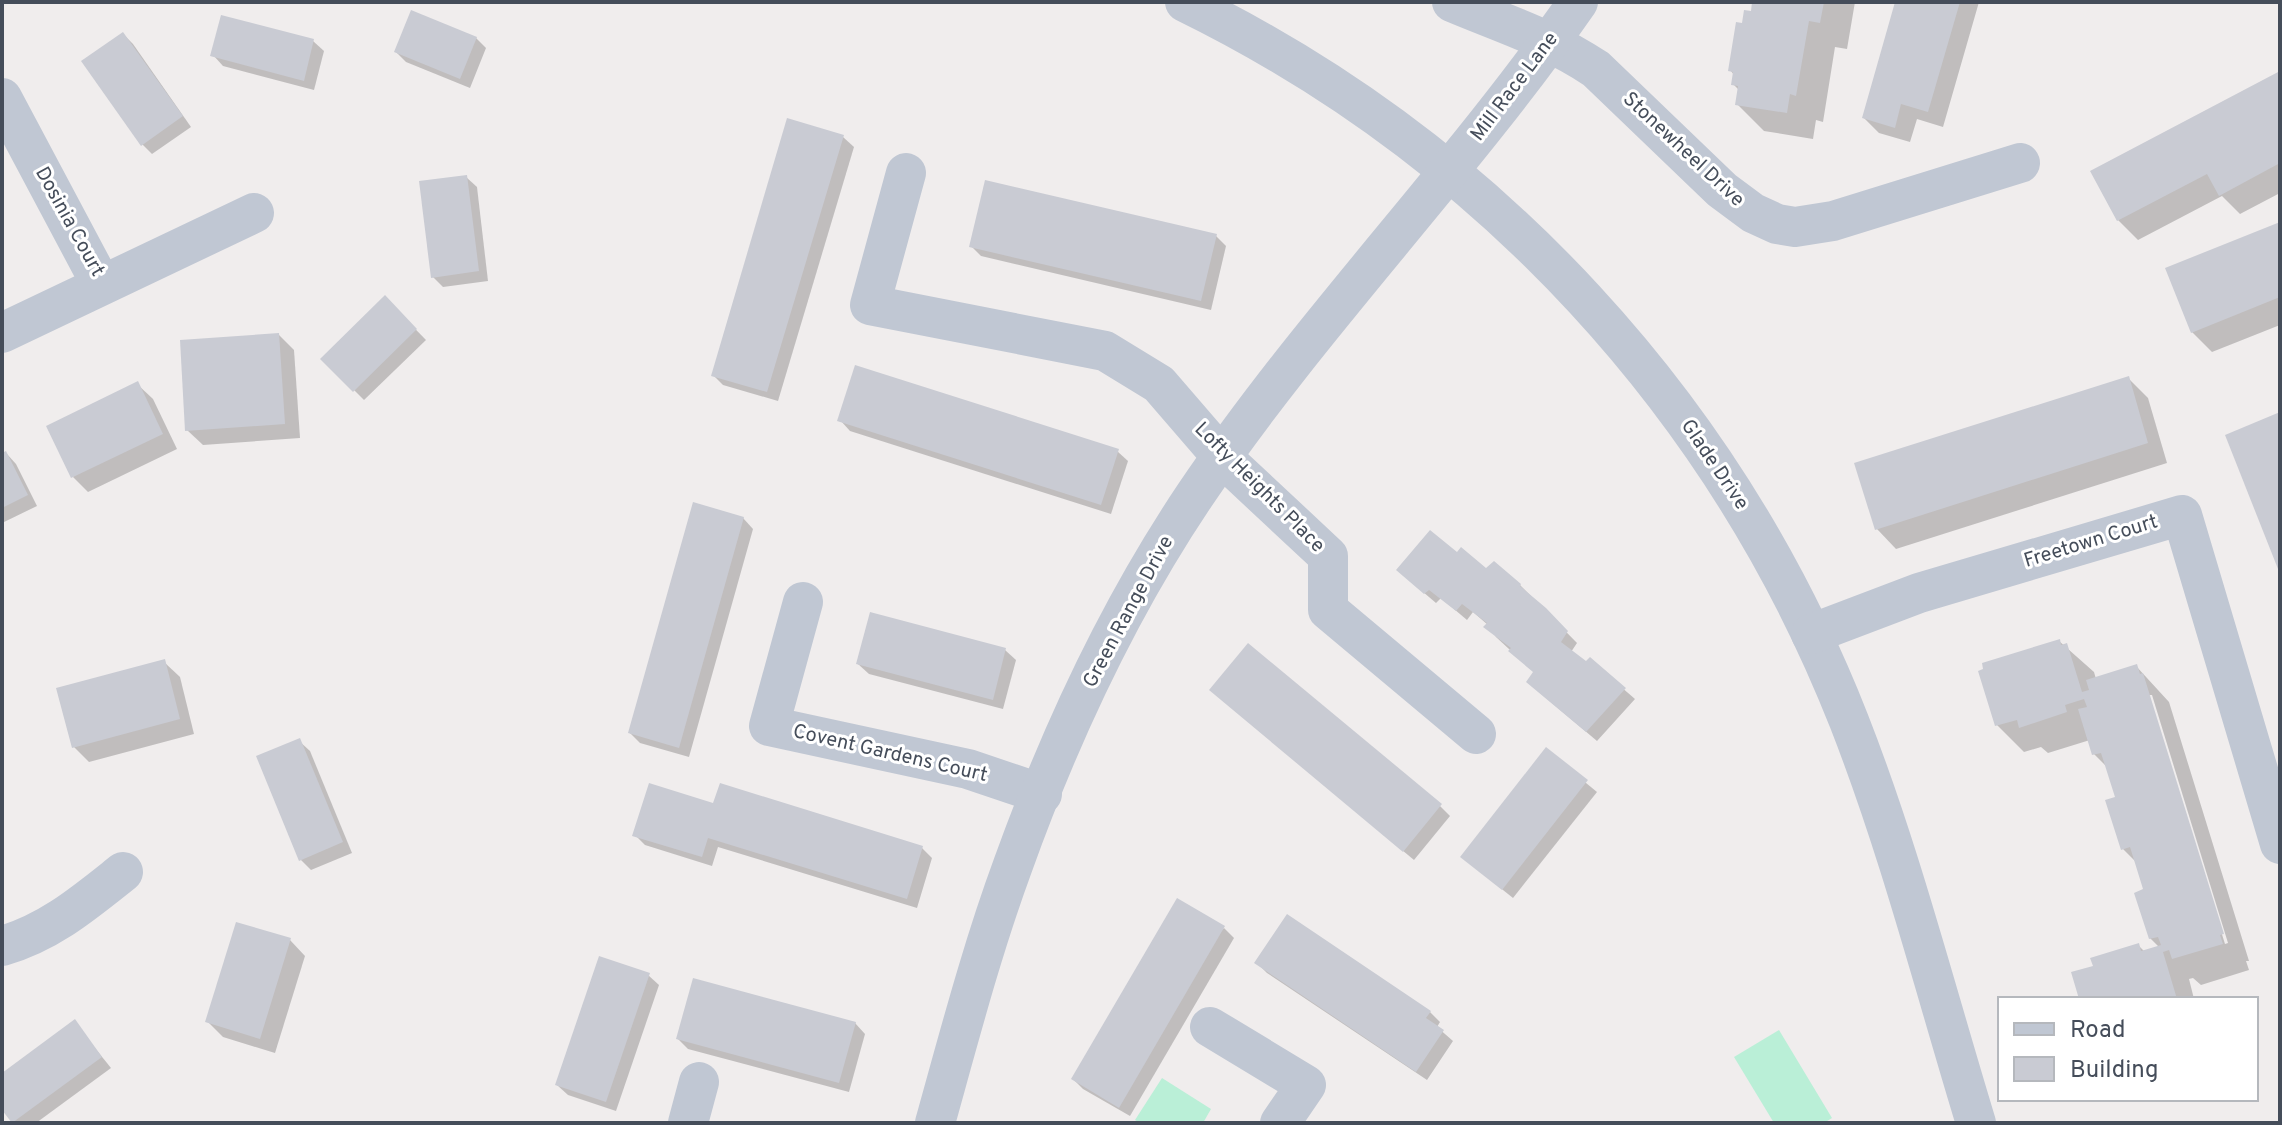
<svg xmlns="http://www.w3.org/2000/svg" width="2282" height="1125" viewBox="0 0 2282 1125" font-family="Overpass,sans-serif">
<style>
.green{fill:#baefd7}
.shadow{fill:#0003;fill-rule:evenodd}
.building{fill:#c9cbd3}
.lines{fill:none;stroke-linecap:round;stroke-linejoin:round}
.minor{stroke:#c0c7d3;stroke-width:40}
.labels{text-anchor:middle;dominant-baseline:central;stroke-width:6;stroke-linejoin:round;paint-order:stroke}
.street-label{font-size:20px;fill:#454d5a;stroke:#fff}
</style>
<rect width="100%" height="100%" fill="#f0eded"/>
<g class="green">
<polygon points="1779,1030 1832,1118 1824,1123 1774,1123 1734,1057"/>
<polygon points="1162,1078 1211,1109 1203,1123 1140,1123 1135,1120"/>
</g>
<g class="shadow">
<polygon points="1754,2 1855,2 1847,49 1835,47 1823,122 1816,120 1813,139 1764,131 1737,104 1739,90 1733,84 1735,76 1730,70 1744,25 1752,14"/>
<polygon points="1897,2 1979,2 1943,127 1917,119 1910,142 1879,133 1864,118"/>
<polygon points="123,34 133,44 191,127 152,154 142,144"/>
<polygon points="476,38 486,48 470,88 406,62 396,52"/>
<polygon points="313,41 324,51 314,90 223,66 213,55"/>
<polygon points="2280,73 2280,193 2240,214 2222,196 2138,240 2118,220"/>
<polygon points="843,137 854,147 778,401 723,385 713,375"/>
<polygon points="466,177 477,187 488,281 443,287 433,277"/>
<polygon points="2280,224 2280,325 2212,352 2192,332"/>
<polygon points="1216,236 1226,246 1211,310 981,256 971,246"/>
<polygon points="385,298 426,340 364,400 323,359"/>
<polygon points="279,335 294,350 300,438 203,445 187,430"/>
<polygon points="2128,378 2148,398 2167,463 1896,549 1877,529"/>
<polygon points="137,384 153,399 177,449 88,492 73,477"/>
<polygon points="840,420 1117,451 1128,461 1111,514 850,431"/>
<polygon points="6,453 16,464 37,506 2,523 2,455"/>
<polygon points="743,518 753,529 689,757 640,743 630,733"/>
<polygon points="1457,555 1520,585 1577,643 1571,652 1587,664 1590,660 1635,699 1597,741 1539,692 1535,673 1496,637 1488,625 1473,612 1467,620 1441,598 1436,603 1409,580"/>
<path d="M2059,641L2094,672L2096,679L2136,666L2169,702L2249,961H2246L2249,970L2201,985L2193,978L2189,979L2194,999H2081L2095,967L2138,945L2145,952L2159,947L2150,938L2146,891L2138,864L2123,849L2117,798L2108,768L2094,754L2090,740L2048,753L2041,747L2024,752L1997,725ZM2147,695H2152L2228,943L2225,944Z"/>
<polygon points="1005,650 1016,660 1003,709 869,674 858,664"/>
<polygon points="164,662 180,677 194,734 89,762 73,746"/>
<polygon points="1222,700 1440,806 1450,816 1414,860"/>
<polygon points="299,741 310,751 352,853 311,870 301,860 259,757"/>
<polygon points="1546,750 1597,792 1513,898 1473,866"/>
<polygon points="715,805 922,848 932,858 917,908 718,847 712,866 645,845 635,835"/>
<polygon points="1224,928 1234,938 1130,1116 1083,1089 1073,1079"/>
<polygon points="290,940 305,956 275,1053 223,1037 208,1022"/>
<polygon points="1257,963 1430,1012 1440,1022 1437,1027 1453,1041 1427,1080 1267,973"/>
<polygon points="648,975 659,985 616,1111 568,1095 557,1085"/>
<polygon points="74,1022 111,1068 36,1123 14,1123 2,1106 2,1075"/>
<polygon points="855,1023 865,1034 849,1092 688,1049 678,1039"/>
</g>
<g class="building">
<polygon points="1752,2 1824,2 1820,23 1809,21 1796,96 1790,94 1787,113 1735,105 1738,86 1731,85 1733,72 1728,71 1736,22 1742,23 1744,10 1751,11"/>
<polygon points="1895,2 1960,2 1928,112 1901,104 1895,128 1862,118"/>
<polygon points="411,10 477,37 460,79 394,52"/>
<polygon points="221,15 314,39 304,81 210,56"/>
<polygon points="123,32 183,116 141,146 81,61"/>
<polygon points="2280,71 2280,163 2219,196 2207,174 2117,221 2090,171"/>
<polygon points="787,118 844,135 767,392 711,376"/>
<polygon points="467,175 479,271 431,278 419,181"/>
<polygon points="985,180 1217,234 1201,301 969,247"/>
<polygon points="2280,222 2280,297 2191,333 2165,268"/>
<polygon points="385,295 417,329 353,392 320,359"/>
<polygon points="279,333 285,424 185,431 180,340"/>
<polygon points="855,365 1119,449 1101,505 837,421"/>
<polygon points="2129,376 2148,443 1875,530 1854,463"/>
<polygon points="138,381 163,434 71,478 46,426"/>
<polygon points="2280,412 2280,574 2225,435"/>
<polygon points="6,451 28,495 2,508 2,453"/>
<polygon points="693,502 744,517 679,748 628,733"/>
<polygon points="1430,530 1457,552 1461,547 1486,568 1494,561 1521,584 1520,586 1546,608 1568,631 1561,642 1586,661 1590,657 1626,688 1586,732 1526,682 1533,672 1508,651 1511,648 1483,627 1487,623 1462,604 1456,611 1429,590 1424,594 1396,570"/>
<polygon points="870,612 1006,648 993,700 856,664"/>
<polygon points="2060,639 2061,645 2067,643 2082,692 2089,690 2086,680 2137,664 2140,674 2143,673 2224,934 2220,935 2223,944 2172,959 2169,950 2163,952 2177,999 2079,999 2071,972 2093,966 2090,958 2139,943 2141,951 2161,945 2158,937 2149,939 2134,893 2143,889 2130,847 2121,850 2105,800 2115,797 2101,753 2092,755 2078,709 2087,707 2084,699 2065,705 2067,712 2019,728 2017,720 1995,726 1978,671 1983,669 1982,663"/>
<polygon points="1248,643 1442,804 1403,852 1209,690"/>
<polygon points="165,659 180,719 72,748 56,688"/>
<polygon points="300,738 343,842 299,861 256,756"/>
<polygon points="1546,747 1588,780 1502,890 1460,857"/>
<polygon points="649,783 713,803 720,783 923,846 907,899 708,838 702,857 632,836"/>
<polygon points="1177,898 1225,926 1119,1108 1071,1079"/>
<polygon points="1287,914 1431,1011 1426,1018 1444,1030 1416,1072 1254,963"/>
<polygon points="236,922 291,938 260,1039 205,1022"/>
<polygon points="599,956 650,973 606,1102 555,1085"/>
<polygon points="693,978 856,1022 839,1083 676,1039"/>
<polygon points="75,1019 102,1057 12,1123 2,1110 2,1073"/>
</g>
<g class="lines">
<g class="minor">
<path d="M1185,2C1489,151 1725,406 1849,721C1900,851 1935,989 1976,1123"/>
<path d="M1452,2C1504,24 1548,37 1596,69L1722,190L1753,213L1777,224L1795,227L1833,221L2020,163"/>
<polyline points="2,98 101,284"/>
<polyline points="906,173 870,305 1105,351 1159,384 1222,457 1328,556 1328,610 1476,734"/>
<polyline points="2,333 254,213"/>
<polyline points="803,602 769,726 968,769 1042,794"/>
<polyline points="1811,634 1919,593 2182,515 2280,844"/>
<path d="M2,946C50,932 84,903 123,872"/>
<polyline points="1210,1027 1306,1085 1280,1123"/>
<polyline points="688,1123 699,1082"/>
<path d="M935,1123C959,1037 982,949 1013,865C1059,737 1119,608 1195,495C1312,322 1459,173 1578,2"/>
</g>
</g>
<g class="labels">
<g class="street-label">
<text transform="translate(1515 87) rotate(-53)">Mill Race Lane</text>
<text transform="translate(1683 150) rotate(43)">Stonewheel Drive</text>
<text transform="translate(69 222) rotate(61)">Dosinia Court</text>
<text transform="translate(1714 465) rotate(56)">Glade Drive</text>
<text transform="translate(1259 488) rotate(45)">Lofty Heights Place</text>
<text transform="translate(2091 542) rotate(-17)">Freetown Court</text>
<text transform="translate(1129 612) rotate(-62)">Green Range Drive</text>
<text transform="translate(890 754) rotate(13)">Covent Gardens Court</text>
</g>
</g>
<rect width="2282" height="1125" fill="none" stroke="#454d5a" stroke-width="8"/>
<rect x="1998" y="997" width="260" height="104" fill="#ffffff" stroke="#b5b8bd" stroke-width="2"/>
<rect x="2014" y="1023" width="40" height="12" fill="#c0c7d3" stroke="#b5b8bd" stroke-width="2"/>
<text x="2070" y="1037" font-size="24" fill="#454d5a">Road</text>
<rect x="2014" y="1057" width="40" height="24" fill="#c9cbd3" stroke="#b5b8bd" stroke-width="2"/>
<text x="2070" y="1077" font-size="24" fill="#454d5a">Building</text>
</svg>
